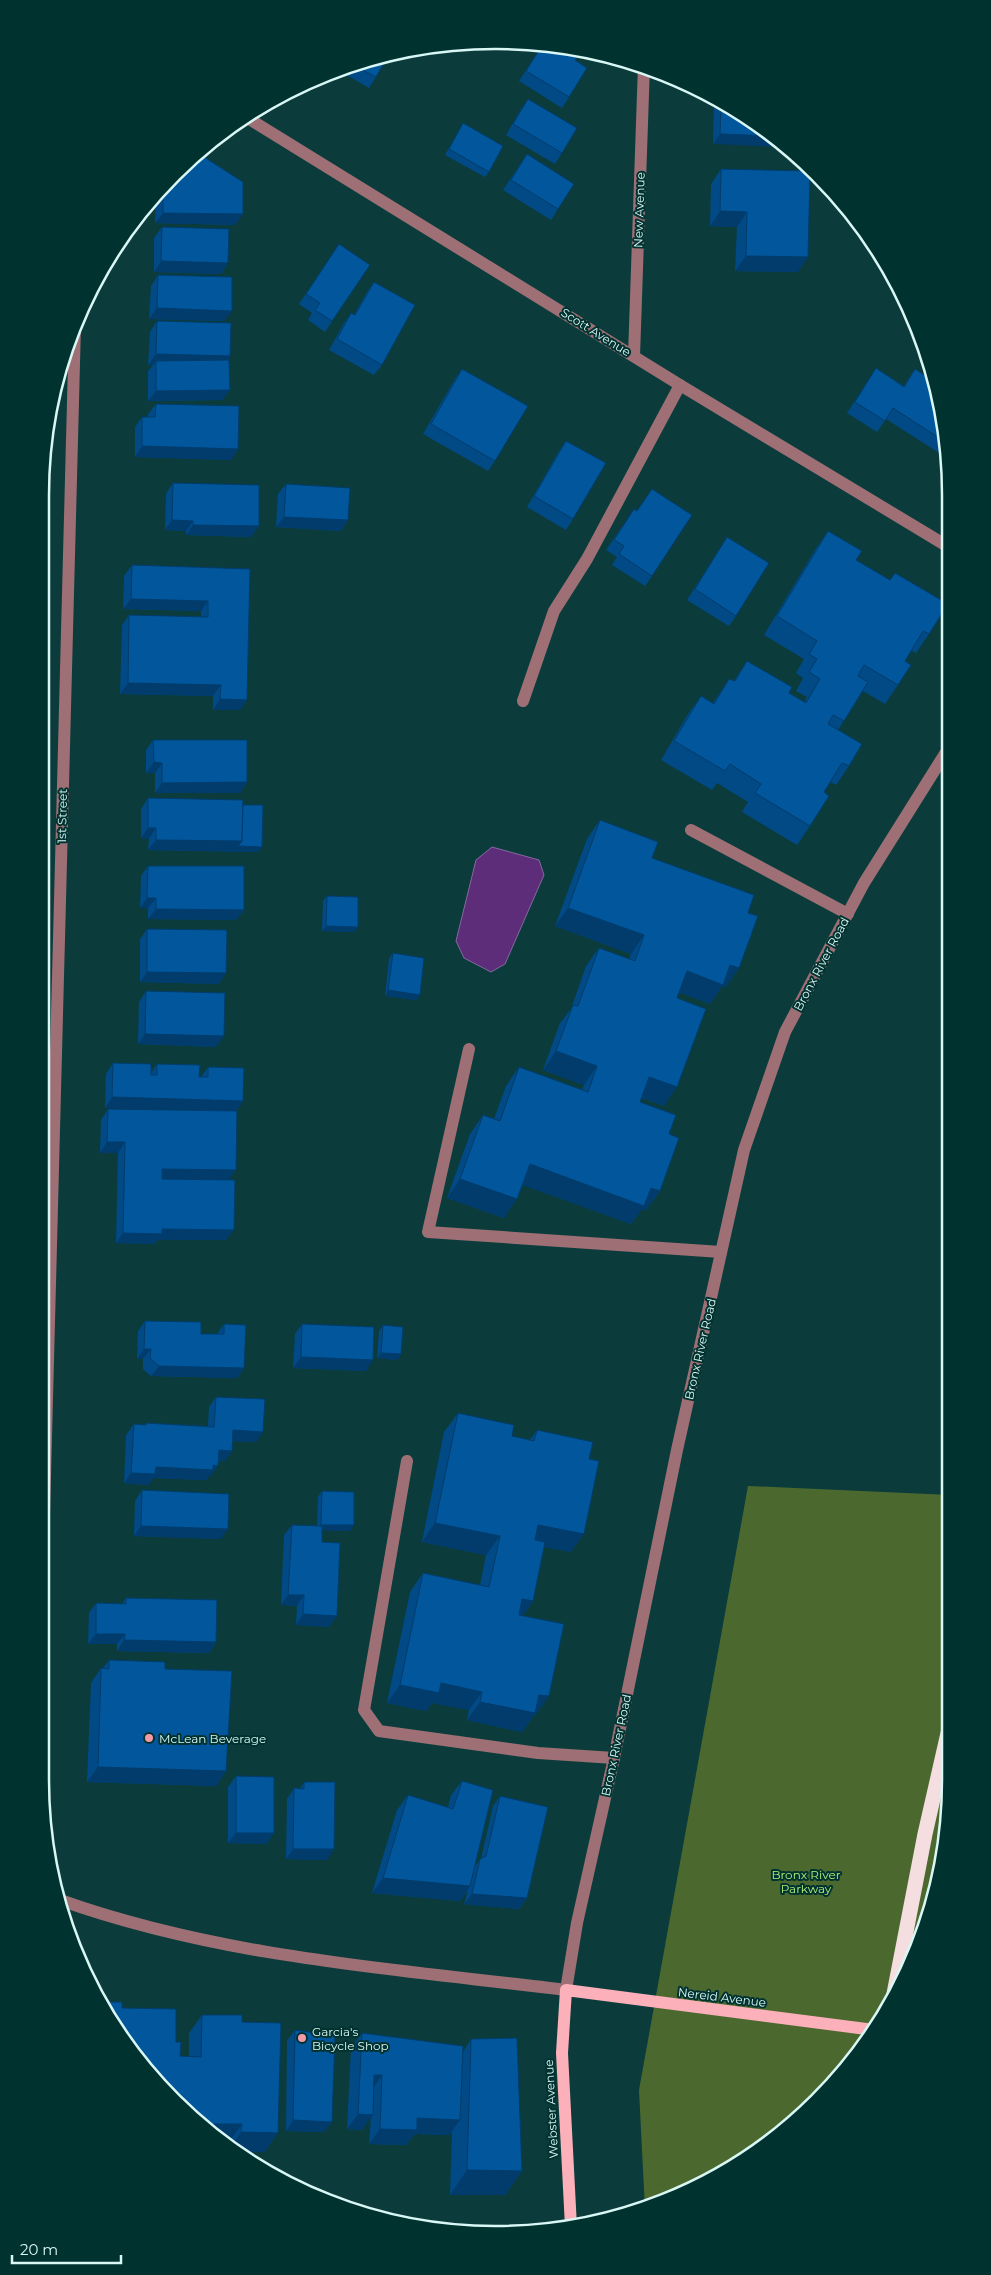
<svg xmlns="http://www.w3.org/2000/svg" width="991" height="2275" viewBox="0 0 991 2275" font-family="Montserrat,sans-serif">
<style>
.green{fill:#4b692f}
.water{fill:#5e2d7a;stroke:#836a9f}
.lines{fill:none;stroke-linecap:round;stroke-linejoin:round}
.minor{stroke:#9e7075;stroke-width:12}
.major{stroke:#fcb0b9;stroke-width:12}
.highway{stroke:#f5dee0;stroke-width:15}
.wall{fill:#024a85}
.shaded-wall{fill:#013c6c}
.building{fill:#02569b;stroke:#013c6c}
.poi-dot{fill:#f49aa6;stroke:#003230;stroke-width:2}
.labels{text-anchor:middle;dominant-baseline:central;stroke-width:4;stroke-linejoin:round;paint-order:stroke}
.street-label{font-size:12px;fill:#d9f7f5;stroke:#003230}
.poi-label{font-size:12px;fill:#d9f7f5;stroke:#003230;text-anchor:start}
.park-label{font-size:12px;fill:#b1ed78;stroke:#003230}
.rim{fill:none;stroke:#d9f7f5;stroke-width:2.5}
</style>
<rect width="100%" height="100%" fill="#0b3c3b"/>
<polygon class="green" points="748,1486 950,1495 951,1779 927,1926 890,2007 838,2080 723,2174 645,2209 639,2090"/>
<polygon class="water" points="492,847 539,860 544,875 505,964 491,972 464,958 456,941 476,860"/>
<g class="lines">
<g class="minor">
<polyline points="246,117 680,385 947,546"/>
<polyline points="634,356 644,65"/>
<polyline points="523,701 554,611 587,559 680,385"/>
<polyline points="691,830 848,914"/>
<polyline points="469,1049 428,1232 721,1252"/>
<polyline points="407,1461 364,1710 379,1731 538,1753 614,1758"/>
<polyline points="40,1667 75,325"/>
<path d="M60,1900C223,1958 396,1969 566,1990L577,1923L614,1758L677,1450L744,1150L785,1032L864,883L948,749"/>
</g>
<polyline class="major" points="571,2227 562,2053 566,1990 874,2030"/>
<polyline class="highway" points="892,2004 925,1834 951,1720"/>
</g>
<g class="wall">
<polygon points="543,44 560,51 564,46 575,60 569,97 562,108 519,81"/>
<polygon points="378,55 376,77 369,88 338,70"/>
<polygon points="528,99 562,153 555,164 506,135 521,109"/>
<polygon points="714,100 749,117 713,144"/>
<polygon points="463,123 489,172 485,177 445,155"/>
<polygon points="198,153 243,214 235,225 155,223 156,193"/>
<polygon points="527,154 558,209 551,220 503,190"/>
<polygon points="721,169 798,272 735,271 737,227 710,226 711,184"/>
<polygon points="162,227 228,263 221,274 154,272 154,238"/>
<polygon points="339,244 370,265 325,332 308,320 312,313 299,304"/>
<polygon points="158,275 224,321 149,319 151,286"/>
<polygon points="374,282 382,365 374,375 329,350 344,323 351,313 354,315 367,292"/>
<polygon points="157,321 230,356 228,360 230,390 222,400 148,401 148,371 153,365 148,365 150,332"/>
<polygon points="876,368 904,386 915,369 947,436 947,458 886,419 877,432 847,413"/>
<polygon points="462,369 495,461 488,471 423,434 455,379"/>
<polygon points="156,404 238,449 231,460 135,457 135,427 142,417 148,417 148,414"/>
<polygon points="566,441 573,519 566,530 527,507 559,451"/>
<polygon points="173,483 259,526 251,537 186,535 186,531 165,530 166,494"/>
<polygon points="286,484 348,520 341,531 276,527 278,494"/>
<polygon points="652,489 652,576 645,586 612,565 617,557 606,550 634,509 637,511"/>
<polygon points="828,531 929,634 916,653 911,650 905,661 898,685 885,704 863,691 838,730 849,766 836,785 831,782 824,792 810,826 797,845 742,812 748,802 717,783 712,790 661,760 688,714 701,696 713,703 729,679 734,681 747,661 789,693 804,702 807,697 796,691 803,678 796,673 804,659 764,635 815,550"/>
<polygon points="727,537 736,616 729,626 687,600"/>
<polygon points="132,565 250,569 240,710 213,710 213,696 120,694 122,625 129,615 201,617 201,611 123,609 124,576"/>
<polygon points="153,740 247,782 240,793 155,793 155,773 146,773 146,750"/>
<polygon points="148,798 243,805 262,847 258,852 148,850 149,839 141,838 141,809"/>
<polygon points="600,820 652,858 748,913 726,987 722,986 710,1004 679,992 677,998 664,1106 642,1098 640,1102 669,1134 660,1191 646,1210 642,1209 631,1224 523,1185 504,1218 447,1198 470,1134 483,1115 494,1119 506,1086 519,1067 582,1090 584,1085 543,1070 560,1023 571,1009 586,966 599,948 629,959 631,954 555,926 587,839"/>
<polygon points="148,866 244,910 236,920 148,919 148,908 140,908 141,876"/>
<polygon points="327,896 358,927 354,932 322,931 323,901"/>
<polygon points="147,929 219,984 140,982 140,939"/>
<polygon points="393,953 420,995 416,1000 385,996 389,959"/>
<polygon points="146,991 216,1047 138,1044 139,1002"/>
<polygon points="113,1063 151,1073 157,1064 199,1077 201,1077 208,1067 243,1101 236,1111 105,1108 106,1074"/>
<polygon points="108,1109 228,1180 226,1240 158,1240 154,1244 116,1243 118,1153 100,1153 101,1120"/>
<polygon points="145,1321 201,1334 217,1334 224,1324 244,1368 237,1378 151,1376 143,1369 143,1359 137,1359 138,1331"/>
<polygon points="302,1324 366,1371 293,1368 295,1334"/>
<polygon points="383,1325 401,1354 397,1360 377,1358 379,1331"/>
<polygon points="216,1397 256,1442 232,1441 225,1461 218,1461 211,1476 209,1476 206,1480 153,1478 148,1485 124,1483 126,1435 134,1424 145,1425 146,1423 208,1426 209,1407"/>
<polygon points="458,1413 512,1436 530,1440 537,1430 589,1459 571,1552 544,1547 533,1601 523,1615 536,1715 534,1715 522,1732 467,1720 469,1710 432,1703 426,1711 387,1703 410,1592 423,1573 480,1585 486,1555 422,1542 444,1432"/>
<polygon points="142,1490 221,1539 134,1536 135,1501"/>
<polygon points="322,1491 350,1531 322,1530 322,1542 329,1627 296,1625 297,1606 281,1605 284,1535 292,1525 317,1526 318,1497"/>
<polygon points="126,1598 216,1642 209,1653 117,1651 117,1644 88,1644 89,1613 96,1603 122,1604"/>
<polygon points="109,1660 165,1669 226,1771 216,1786 87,1782 91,1683 101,1668 103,1668"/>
<polygon points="236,1776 267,1844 228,1843 228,1787"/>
<polygon points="462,1781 475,1866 481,1859 493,1806 500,1796 527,1898 519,1909 464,1904 468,1890 460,1901 372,1893 397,1810 408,1795 448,1807 451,1795"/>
<polygon points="304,1782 327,1860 286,1859 287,1799 294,1788 300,1789"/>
<polygon points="122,2008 176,2042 180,2056 189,2057 189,2033 202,2015 242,2022 265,2152 240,2151 153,2080"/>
<polygon points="295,2030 324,2132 286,2131 287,2041"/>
<polygon points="362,2033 463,2052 471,2039 522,2171 505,2195 450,2195 452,2131 449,2135 415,2134 406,2145 369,2144 371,2117 362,2130 347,2129 351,2048"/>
</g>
<g class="shaded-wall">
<polygon points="720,134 769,136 781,147 713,144"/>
<polygon points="720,211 747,212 737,227 710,226"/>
<polygon points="163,213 243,214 235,225 155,223"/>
<polygon points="746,256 808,257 798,272 735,271"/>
<polygon points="161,261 228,263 221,274 154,272"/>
<polygon points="157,308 232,311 224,321 149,319"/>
<polygon points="156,354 230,356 223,367 156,361 153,365 148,365"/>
<polygon points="230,390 222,400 148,401 156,391"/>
<polygon points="142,446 238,449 231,460 135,457"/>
<polygon points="284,517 348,520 341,531 276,527"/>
<polygon points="172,520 193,521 186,531 165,530"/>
<polygon points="193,525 259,526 251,537 186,535"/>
<polygon points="131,599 208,601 201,611 123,609"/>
<polygon points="128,683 221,685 213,696 120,694"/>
<polygon points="220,699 247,700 240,710 213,710"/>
<polygon points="154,762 162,763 155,773 146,773"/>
<polygon points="247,782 240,793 155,793 162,783"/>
<polygon points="148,828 156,828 149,839 141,838"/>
<polygon points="156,840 242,841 262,847 258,852 148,850"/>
<polygon points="147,898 156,898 148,908 140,908"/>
<polygon points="568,908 644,935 631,954 555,926"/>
<polygon points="156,909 244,910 236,920 148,919"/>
<polygon points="326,926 358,927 354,932 322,931"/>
<polygon points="730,965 739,968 726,987 722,986 710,1004 674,990 687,971"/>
<polygon points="147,972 226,973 219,984 140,982"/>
<polygon points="388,990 420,995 416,1000 385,996"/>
<polygon points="145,1034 224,1036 216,1047 138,1044"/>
<polygon points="556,1051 597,1066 584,1085 543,1070"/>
<polygon points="649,1077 677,1087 664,1106 636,1095"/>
<polygon points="112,1097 243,1101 236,1111 105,1108"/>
<polygon points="107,1142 125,1142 118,1153 100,1153"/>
<polygon points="530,1164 651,1188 660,1191 646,1210 642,1209 631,1224 517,1183"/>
<polygon points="162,1169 236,1170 228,1180 155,1179"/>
<polygon points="460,1179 517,1199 504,1218 447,1198"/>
<polygon points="162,1229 234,1230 226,1240 158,1240 154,1244 116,1243 123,1233"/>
<polygon points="144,1349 151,1349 143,1359 137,1359"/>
<polygon points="381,1353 401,1354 397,1360 377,1358"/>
<polygon points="301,1357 373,1360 366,1371 293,1368"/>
<polygon points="159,1366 244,1368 237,1378 151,1376"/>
<polygon points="233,1430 263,1432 256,1442 226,1441"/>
<polygon points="219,1450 232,1451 225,1461 211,1460"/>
<polygon points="213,1465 218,1466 211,1476 209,1476 206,1480 153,1478 148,1485 124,1483 131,1473 156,1467"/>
<polygon points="435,1523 500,1536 486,1555 422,1542"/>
<polygon points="321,1525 354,1525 350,1531 317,1530"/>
<polygon points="538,1525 584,1534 571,1552 525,1543"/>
<polygon points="141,1526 228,1529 221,1539 134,1536"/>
<polygon points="288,1595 304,1595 297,1606 281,1605"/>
<polygon points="522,1599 533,1601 520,1620 509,1618"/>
<polygon points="303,1614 337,1616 329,1627 296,1625"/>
<polygon points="96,1634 125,1634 117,1644 88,1644"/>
<polygon points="124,1640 216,1642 209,1653 117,1651"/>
<polygon points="441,1683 482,1692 469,1710 432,1703 426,1711 387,1703 400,1685"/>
<polygon points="539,1695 549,1696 536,1715 534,1715 522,1732 467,1720 480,1702"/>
<polygon points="98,1767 226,1771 216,1786 87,1782"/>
<polygon points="236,1833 274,1833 267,1844 228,1843"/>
<polygon points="293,1849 334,1849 327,1860 286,1859"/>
<polygon points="383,1878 470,1886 460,1901 372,1893"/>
<polygon points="472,1894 527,1898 519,1909 464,1904"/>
<polygon points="374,2075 382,2075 372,2090"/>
<polygon points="358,2114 373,2115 362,2130 347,2129"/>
<polygon points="417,2118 460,2120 449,2135 415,2134 406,2145 369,2144 380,2129"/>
<polygon points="293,2120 332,2122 324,2132 286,2131"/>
<polygon points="207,2124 242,2124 229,2142"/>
<polygon points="241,2132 278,2133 265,2152 240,2151 232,2145"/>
<polygon points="467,2170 522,2171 505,2195 450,2195"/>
</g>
<g class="building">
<polygon points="543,44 549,44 560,51 564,46 582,50 575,60 587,68 569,97 526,71"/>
<polygon points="389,54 376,77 353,65 378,55"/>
<polygon points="528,99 577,128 562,153 513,124"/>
<polygon points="721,103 749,117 769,136 720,134"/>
<polygon points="463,123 503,146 489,172 449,149"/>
<polygon points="198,153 243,182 243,214 163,213 163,186"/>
<polygon points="527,154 574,184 558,209 511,180"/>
<polygon points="721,169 807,171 810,175 808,257 746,256 747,212 720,211"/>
<polygon points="162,227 229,229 228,263 161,261"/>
<polygon points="339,244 370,265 332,321 315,310 320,303 306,294"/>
<polygon points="158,275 232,277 232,311 157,308"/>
<polygon points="374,282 415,305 382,365 337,339 351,313 355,315"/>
<polygon points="157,321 231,323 230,356 156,354"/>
<polygon points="229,360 230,390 156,391 156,361"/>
<polygon points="876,368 904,387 915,369 932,380 947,436 947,443 893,408 885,421 855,402"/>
<polygon points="462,369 528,406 495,461 431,424"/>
<polygon points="156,404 239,406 238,449 142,446 142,417 155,417"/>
<polygon points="566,441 606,463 573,519 534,496"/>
<polygon points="173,483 259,485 259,526 193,525 193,521 172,520"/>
<polygon points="286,484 350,488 348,520 284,517"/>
<polygon points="652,489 692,515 652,576 619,554 624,546 614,540 634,509 637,511"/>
<polygon points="828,531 862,551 856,560 890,580 895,573 948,604 929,634 923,631 905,661 911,665 898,685 864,665 858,676 868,682 844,721 833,715 828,724 862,744 849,766 842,763 824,792 829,796 810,826 755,793 761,784 730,764 725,771 674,741 701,696 714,704 729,679 735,681 747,661 792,687 789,693 806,703 820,679 809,672 817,659 809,654 817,641 777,616"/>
<polygon points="727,537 769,563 736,616 695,589"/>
<polygon points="132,565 250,569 247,700 220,699 221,685 128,683 129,615 208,617 208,601 131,599"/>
<polygon points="153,740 247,740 247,782 162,783 162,763 154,762"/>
<polygon points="148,798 243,800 242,841 156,840 156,828 148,828"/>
<polygon points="243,805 263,805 262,847 238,846 242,841"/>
<polygon points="600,820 658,842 652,858 754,895 748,913 758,916 739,968 730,965 723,985 687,971 677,998 706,1009 677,1087 649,1077 640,1102 676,1115 669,1134 679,1138 660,1191 651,1188 644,1206 530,1164 517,1199 460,1179 483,1115 500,1121 519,1067 588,1092 597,1066 556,1051 573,1005 578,1006 599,948 635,961 644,935 568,908"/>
<polygon points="148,866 244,866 244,910 156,909 156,898 147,898"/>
<polygon points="327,896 358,897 358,927 326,926"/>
<polygon points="147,929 227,930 226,973 147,972"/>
<polygon points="393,953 424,958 420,995 388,990"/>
<polygon points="146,991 225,993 224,1036 145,1034"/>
<polygon points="113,1063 151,1064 151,1075 157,1075 157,1064 200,1065 199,1077 208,1077 208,1067 244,1068 243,1101 112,1097"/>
<polygon points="108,1109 237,1111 236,1170 162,1169 162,1179 235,1180 234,1230 162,1229 162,1234 123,1233 125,1142 107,1142"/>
<polygon points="145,1321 201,1322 201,1334 224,1334 224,1324 246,1325 244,1368 159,1366 150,1358 151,1349 144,1349"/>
<polygon points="302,1324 374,1327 373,1360 301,1357"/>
<polygon points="383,1325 403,1327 401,1354 381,1353"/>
<polygon points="216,1397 265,1399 263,1432 233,1430 232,1451 219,1450 218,1466 213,1465 213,1470 156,1467 155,1474 131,1473 134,1424 146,1425 146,1423 214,1427"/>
<polygon points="458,1413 514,1425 512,1436 534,1441 537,1430 593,1442 589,1459 599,1461 584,1534 538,1525 535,1540 545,1542 533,1601 522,1599 519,1615 564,1624 549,1696 539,1695 535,1713 480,1702 482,1692 441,1683 439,1693 400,1685 423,1573 489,1587 500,1536 435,1523"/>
<polygon points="142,1490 229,1494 228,1529 141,1526"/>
<polygon points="322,1491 354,1492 354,1525 321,1525"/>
<polygon points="292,1525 322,1526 322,1542 340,1543 337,1616 303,1614 304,1595 288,1595"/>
<polygon points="126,1598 217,1600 216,1642 124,1640 125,1634 96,1634 96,1603 126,1604"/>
<polygon points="109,1660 165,1662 165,1669 232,1671 226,1771 98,1767 101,1668 109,1669"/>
<polygon points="236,1776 274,1777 274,1833 236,1833"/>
<polygon points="462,1781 493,1790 470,1886 383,1878 408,1795 453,1809"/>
<polygon points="304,1782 335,1782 334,1849 293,1849 294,1788 304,1789"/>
<polygon points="500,1796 548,1807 527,1898 472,1894 480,1859 486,1856"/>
<polygon points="99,2002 122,2002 122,2008 176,2009 176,2042 181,2042 180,2056 201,2057 202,2015 242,2015 242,2022 281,2023 278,2133 241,2132 242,2124 207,2124 153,2080 101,2007"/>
<polygon points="295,2030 335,2036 332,2122 293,2120"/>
<polygon points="362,2033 463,2046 460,2120 417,2118 417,2130 380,2129 382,2075 374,2075 373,2115 358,2114"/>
<polygon points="517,2038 522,2171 467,2170 471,2039"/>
</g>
<g class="poi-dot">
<circle cx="149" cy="1738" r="5"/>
<circle cx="302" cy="2038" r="5"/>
</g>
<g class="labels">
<g class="street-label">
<text transform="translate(639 210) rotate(-88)">New Avenue</text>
<text transform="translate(596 332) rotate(32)">Scott Avenue</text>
<text transform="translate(62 816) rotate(-89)">1st Street</text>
<text transform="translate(821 964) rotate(-62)">Bronx River Road</text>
<text transform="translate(700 1349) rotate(-77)">Bronx River Road</text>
<text transform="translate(616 1745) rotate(-78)">Bronx River Road</text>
<text transform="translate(722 1997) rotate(7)">Nereid Avenue</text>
<text transform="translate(551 2109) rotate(-93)">Webster Avenue</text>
</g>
<g class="poi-label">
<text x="159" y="1738">McLean Beverage</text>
<text x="312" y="2031">Garcia's<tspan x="312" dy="14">Bicycle Shop</tspan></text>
</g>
<g class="park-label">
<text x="806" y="1874">Bronx River<tspan x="806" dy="14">Parkway</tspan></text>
</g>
</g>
<path d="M0 0H991V2275H0ZM495 49H496A446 446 0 0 1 942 495V1780A446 446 0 0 1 496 2226H495A446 446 0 0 1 49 1780V495A446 446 0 0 1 495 49Z" fill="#003230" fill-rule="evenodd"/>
<path class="rim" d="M495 49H496A446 446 0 0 1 942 495V1780A446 446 0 0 1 496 2226H495A446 446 0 0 1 49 1780V495A446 446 0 0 1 495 49Z"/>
<path d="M12 2255v8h109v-8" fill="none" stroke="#d9f7f5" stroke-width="2.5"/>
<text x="20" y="2255" font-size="15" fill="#d9f7f5" stroke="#003230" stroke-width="4" paint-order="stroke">20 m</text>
</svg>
